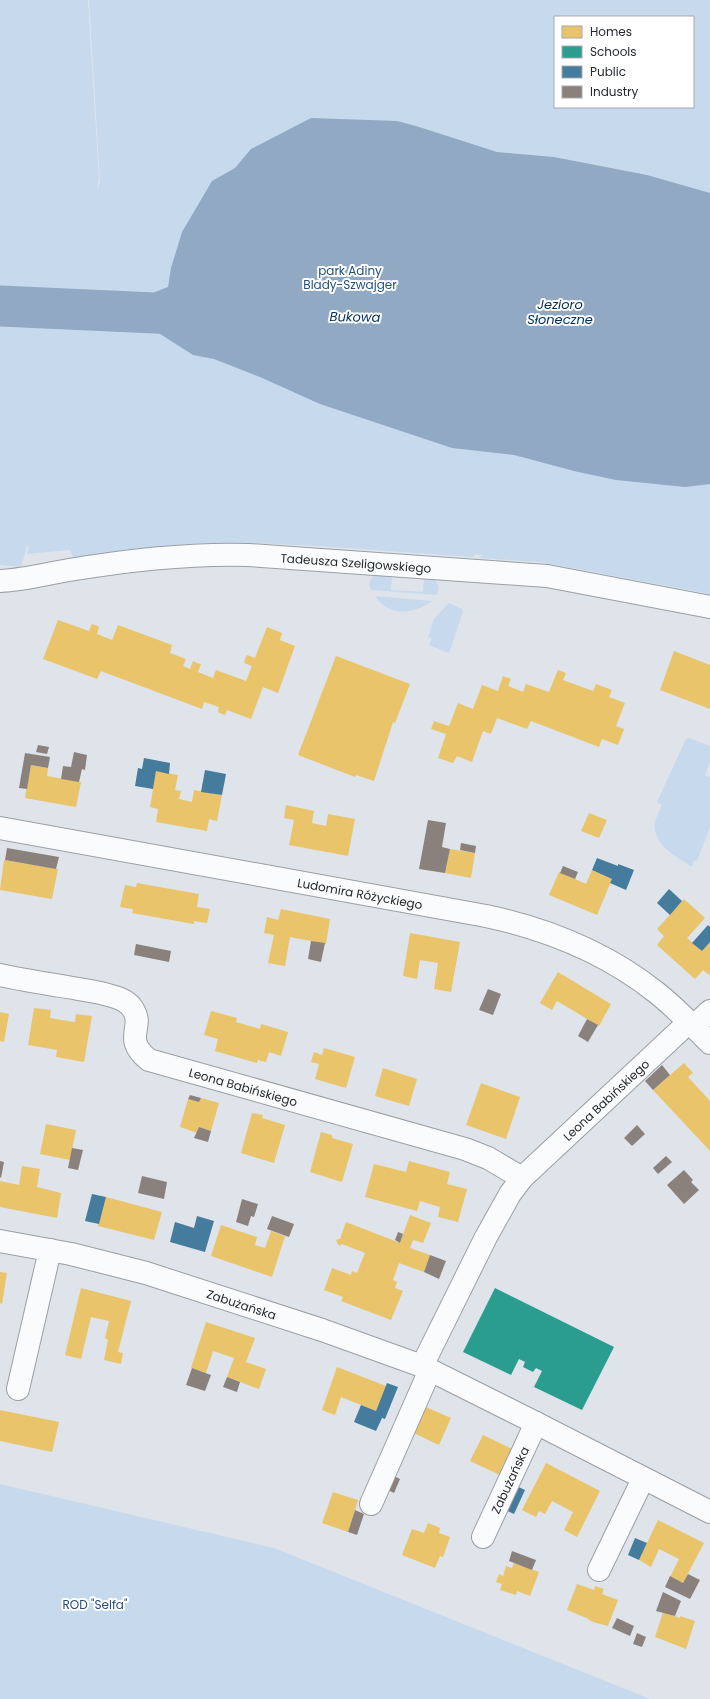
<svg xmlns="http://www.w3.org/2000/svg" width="710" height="1699" viewBox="0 0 710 1699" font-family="Poppins,sans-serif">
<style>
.green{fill:#c7d9ed;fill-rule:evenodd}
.water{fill:#92a9c3}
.homes{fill:#e9c46a}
.schools{fill:#2a9d8f}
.public{fill:#457b9d}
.industry{fill:#8a817c}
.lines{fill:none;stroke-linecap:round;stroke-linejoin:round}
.river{stroke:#92a9c3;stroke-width:41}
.minor-casing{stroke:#9a9fa4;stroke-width:24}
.minor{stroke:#fafbfc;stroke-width:22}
.labels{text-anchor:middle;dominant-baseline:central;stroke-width:4;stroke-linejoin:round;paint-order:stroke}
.park-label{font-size:12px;fill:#24507e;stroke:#fff}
.street-label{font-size:12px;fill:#25292e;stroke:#fff}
.water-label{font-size:13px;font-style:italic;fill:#002f5a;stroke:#fff}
</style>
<rect width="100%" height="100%" fill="#dee4ea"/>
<g class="green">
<path d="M0,0H88L99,177L97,192L100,181L89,0H710V594L540,562L479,558L483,555L475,554L473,557C385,552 297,542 209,543C164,544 119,552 74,558L70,550L27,554L29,546H27L21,567L0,565ZM555,17H693V107H555Z"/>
<path d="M378,574H392L391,590L423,592L424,577L434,579C439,585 440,588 437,595L371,590L369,584L372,577Z"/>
<path d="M375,596L432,601C414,614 390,618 375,596Z"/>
<polygon points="449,603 462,609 463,612 449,653 429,645 432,638 428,637 434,619"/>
<path d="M689,738L710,746V762L705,775L710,777V827L697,861L694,860L692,867C676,856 653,846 655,823C656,817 660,810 662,805L657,802L686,739Z"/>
<polygon points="0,1484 274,1548 650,1699 0,1699"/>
</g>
<polygon class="water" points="311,118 397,121 416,126 497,152 554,157 647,175 710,193 710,484 685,487 616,480 578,472 514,455 452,448 320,404 260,377 214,359 193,355 154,330 146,320 122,315 121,307 123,303 138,303 155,292 168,287 171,268 182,232 212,181 235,168 251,149"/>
<g class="homes">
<polygon points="58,620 89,631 92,624 95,625 99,627 97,634 112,640 118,625 172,645 170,653 186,659 183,666 190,669 193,661 197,663 201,664 198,672 213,678 216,670 246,681 252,666 244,663 245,659 247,655 255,658 267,627 282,633 280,640 295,646 278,693 263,687 251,719 227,710 225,715 222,714 218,712 219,707 204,702 202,709 101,671 97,679 43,659"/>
<polygon points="674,651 710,665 710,709 660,690"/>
<polygon points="336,656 410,684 395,723 393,722 374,781 356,775 355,777 298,755"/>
<polygon points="558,670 566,673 563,680 593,691 596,684 612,690 609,697 625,703 616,726 624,729 618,745 602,739 599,747 531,721 527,729 497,718 491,734 483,731 472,762 457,756 453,763 438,758 446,734 431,729 434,721 449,726 458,703 473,709 482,685 498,691 503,676 511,679 508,686 523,692 526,684 549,692"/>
<polygon points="31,765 48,768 47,776 81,782 76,807 25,798"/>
<polygon points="156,771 178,775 175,790 181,791 179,799 192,802 194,790 222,795 217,821 209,819 207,831 156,822 158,809 150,807"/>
<polygon points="286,805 314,811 312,823 326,826 328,814 355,819 348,856 289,845 294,820 284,818"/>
<polygon points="589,813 607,820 599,838 581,831"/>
<polygon points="450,849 475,853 471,878 445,873"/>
<polygon points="4,860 58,869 52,899 0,890"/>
<polygon points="592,870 612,879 597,915 549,895 559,872 586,884"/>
<polygon points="137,883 199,894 197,907 210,909 207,923 194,921 194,924 132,913 133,909 120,907 125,885 136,887"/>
<polygon points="684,899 705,918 687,938 702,951 710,942 710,973 709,975 703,970 695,979 657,945 664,936 657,929"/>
<polygon points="281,909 330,919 326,944 290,937 285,966 268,963 274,935 264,933 267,917 278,920"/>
<polygon points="410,933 460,942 451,992 434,989 438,963 420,960 417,979 403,976"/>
<polygon points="558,972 611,1004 599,1026 557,1001 552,1010 540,1003"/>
<polygon points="34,1008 51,1010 50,1018 62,1020 75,1022 76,1014 92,1016 84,1062 56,1057 57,1050 28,1045"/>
<polygon points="211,1011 237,1018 236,1022 260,1029 261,1024 288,1032 281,1056 269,1052 266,1062 258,1060 257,1063 215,1051 218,1039 204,1035"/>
<polygon points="0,1012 9,1014 4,1042 0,1041"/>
<polygon points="324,1048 355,1057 346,1088 315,1079 319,1064 311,1062 314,1052 322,1055"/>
<polygon points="684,1063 693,1073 688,1077 710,1101 710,1151 653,1090"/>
<polygon points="383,1068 417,1079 409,1106 375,1096"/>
<polygon points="481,1083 520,1097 506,1139 466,1125"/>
<polygon points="201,1098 219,1103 211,1131 199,1127 197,1133 180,1127 188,1099 199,1102"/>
<polygon points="252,1113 263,1115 262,1118 285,1125 274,1163 241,1153"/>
<polygon points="46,1124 76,1130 70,1160 40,1154"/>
<polygon points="321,1132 332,1135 332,1138 353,1144 342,1182 310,1172"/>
<polygon points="409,1161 450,1172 447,1184 467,1189 458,1222 438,1217 440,1207 420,1201 417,1211 365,1197 374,1164 406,1172"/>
<polygon points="22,1166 40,1169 37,1187 61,1193 57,1218 0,1207 0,1181 19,1185"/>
<polygon points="106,1197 162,1212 154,1240 98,1226"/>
<polygon points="410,1215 431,1223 423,1243 413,1240 410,1248 430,1255 424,1272 399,1263 393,1280 397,1282 395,1288 403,1291 391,1320 341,1301 343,1297 324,1290 332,1268 351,1275 352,1271 357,1273 365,1253 342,1244 339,1246 336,1240 340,1239 346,1222 400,1243"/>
<polygon points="221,1225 257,1237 255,1245 265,1248 271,1231 285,1236 272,1277 211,1256"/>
<polygon points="0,1272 7,1273 2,1304 0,1303"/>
<polygon points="81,1288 131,1301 118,1352 123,1353 121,1364 104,1360 108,1340 105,1338 109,1321 91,1317 81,1359 65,1355"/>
<polygon points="206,1322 255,1338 246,1362 266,1369 259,1389 227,1377 234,1358 213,1351 206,1373 191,1368"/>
<polygon points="337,1367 386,1386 376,1411 341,1397 335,1415 322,1410"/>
<polygon points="419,1404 451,1418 439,1445 407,1430"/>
<polygon points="0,1410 59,1422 52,1452 0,1441"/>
<polygon points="483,1435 514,1450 502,1476 470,1461"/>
<polygon points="546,1463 600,1491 577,1537 564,1530 573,1512 552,1501 545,1514 539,1511 536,1517 522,1510"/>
<polygon points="333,1492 358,1500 348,1532 322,1523"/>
<polygon points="658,1520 704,1543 683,1583 670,1577 679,1559 659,1549 651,1567 639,1560"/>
<polygon points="428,1523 440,1528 439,1533 450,1537 443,1557 440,1556 435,1568 402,1555 412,1529 424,1533"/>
<polygon points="514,1563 539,1572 530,1596 517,1591 516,1595 500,1590 502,1584 496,1582 499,1574 503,1576 506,1566 512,1568"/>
<polygon points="577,1584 594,1590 595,1586 604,1589 602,1594 618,1600 608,1626 593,1622 589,1620 589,1619 567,1610"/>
<polygon points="663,1612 680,1618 680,1616 695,1621 686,1649 655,1637"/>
</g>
<polygon class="schools" points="495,1288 614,1347 582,1410 534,1387 542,1371 536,1368 533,1372 523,1367 525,1362 519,1359 511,1375 463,1352"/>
<g class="public">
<polygon points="144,758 170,763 169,774 156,771 153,789 135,786 138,768 142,769"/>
<polygon points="205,770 226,774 222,795 201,792"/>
<polygon points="597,858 618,866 618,864 634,870 626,890 610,883 612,879 592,870"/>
<polygon points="669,889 682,901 670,915 657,903"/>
<polygon points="708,925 710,927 710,942 702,951 692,943"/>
<polygon points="92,1194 106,1197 99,1224 85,1221"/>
<polygon points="197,1216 214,1221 205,1252 170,1242 175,1222 194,1228"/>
<polygon points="387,1383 398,1387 385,1419 382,1418 376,1431 354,1422 361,1405 376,1411"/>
<polygon points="512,1484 525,1490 514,1514 501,1508"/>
<polygon points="635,1538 647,1543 639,1560 628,1555"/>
</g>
<g class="industry">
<polygon points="38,745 49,747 47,754 36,752"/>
<polygon points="74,752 87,755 85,770 82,769 79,782 61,779 63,766 71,767"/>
<polygon points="25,753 50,757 48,768 31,765 27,789 19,788"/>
<polygon points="428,820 446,823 442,847 450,849 445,873 419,869"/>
<polygon points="461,843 476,846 475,853 460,850"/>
<polygon points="7,848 59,857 56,869 5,860"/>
<polygon points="563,866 578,872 575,879 560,873"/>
<polygon points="311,941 325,943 321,962 308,959"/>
<polygon points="136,944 171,951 169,962 134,955"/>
<polygon points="488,989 501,994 493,1015 479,1010"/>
<polygon points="587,1019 598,1025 588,1042 578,1036"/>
<polygon points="662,1065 670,1075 653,1090 645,1081"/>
<polygon points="190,1095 201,1098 199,1102 188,1099"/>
<polygon points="637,1125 645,1134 632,1146 624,1138"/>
<polygon points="199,1127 211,1131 208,1142 194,1138"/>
<polygon points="72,1148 83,1150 78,1170 68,1168"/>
<polygon points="666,1156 672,1162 658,1174 653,1168"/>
<polygon points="0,1161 4,1162 1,1178 0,1177"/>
<polygon points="684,1170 693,1180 691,1182 699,1190 684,1204 667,1185"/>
<polygon points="142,1176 167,1182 164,1199 138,1193"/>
<polygon points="242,1199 258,1204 254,1217 251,1216 248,1226 236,1222"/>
<polygon points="272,1216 294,1224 289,1237 267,1229"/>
<polygon points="398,1232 403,1234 400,1243 395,1240"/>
<polygon points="430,1255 446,1261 439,1279 424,1272"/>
<polygon points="192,1368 211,1375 205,1391 186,1385"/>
<polygon points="227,1377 240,1382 237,1392 223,1387"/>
<polygon points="390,1474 400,1479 394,1493 384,1488"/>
<polygon points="355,1510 364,1514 357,1535 348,1532"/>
<polygon points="512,1551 536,1560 532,1570 509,1561"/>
<polygon points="688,1574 700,1580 690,1599 665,1587 670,1576 683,1583"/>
<polygon points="663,1592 681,1601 675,1616 656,1611"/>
<polygon points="617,1618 634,1626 630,1636 612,1628"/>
<polygon points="637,1633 646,1637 642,1647 633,1644"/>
</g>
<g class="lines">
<polyline class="river" points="0,306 177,314"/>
<g class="minor-casing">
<g id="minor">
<path id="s1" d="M0,581C24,580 46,574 69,570C129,560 189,553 249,555L547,576L710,607"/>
<path id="s2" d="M0,828L486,916C547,929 608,954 657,993C676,1008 693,1026 710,1043"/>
<path id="s3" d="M0,975C24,980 48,984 73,988C86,990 101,992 115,997C122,999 130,1003 134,1011C144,1027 122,1039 149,1060L465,1149L488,1158L522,1178"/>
<polyline points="694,1026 710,1011"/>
<path id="s4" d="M0,1241L71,1254L146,1273L322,1330L422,1366L536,1423L710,1512"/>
<path id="s5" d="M422,1366L486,1237L510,1194L522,1178L689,1022"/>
<polyline points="18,1389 50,1250"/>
<polyline points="371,1504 430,1370"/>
<path id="s6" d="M483,1537L536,1423"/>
<polyline points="599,1570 643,1479"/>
</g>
</g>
<use href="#minor" class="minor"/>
</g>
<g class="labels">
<g class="park-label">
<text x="350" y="270">park Adiny<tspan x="350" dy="14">Blady-Szwajger</tspan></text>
<text x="95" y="1604">ROD "Selfa"</text>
</g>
<g class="street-label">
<text stroke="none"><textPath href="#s1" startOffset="358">Tadeusza Szeligowskiego</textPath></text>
<text stroke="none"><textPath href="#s2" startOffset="366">Ludomira Różyckiego</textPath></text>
<text stroke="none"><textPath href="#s3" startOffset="294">Leona Babińskiego</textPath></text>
<text stroke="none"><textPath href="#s5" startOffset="328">Leona Babińskiego</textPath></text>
<text stroke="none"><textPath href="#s4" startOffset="250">Zabużańska</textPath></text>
<text stroke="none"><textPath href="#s6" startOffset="63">Zabużańska</textPath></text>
</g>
<g class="water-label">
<text x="560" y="304">Jezioro<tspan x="560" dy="15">Słoneczne</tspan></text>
<text transform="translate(355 317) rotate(1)">Bukowa</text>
</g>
</g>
<rect x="554" y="16" width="140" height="92" fill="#ffffff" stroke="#a8a9ab"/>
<rect x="562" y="26" width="20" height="12" fill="#e9c46a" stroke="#a8a9ab"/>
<text x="590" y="36" font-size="12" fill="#25292e">Homes</text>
<rect x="562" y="46" width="20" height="12" fill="#2a9d8f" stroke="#a8a9ab"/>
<text x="590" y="56" font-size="12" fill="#25292e">Schools</text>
<rect x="562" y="66" width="20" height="12" fill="#457b9d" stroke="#a8a9ab"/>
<text x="590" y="76" font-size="12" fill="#25292e">Public</text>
<rect x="562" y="86" width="20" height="12" fill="#8a817c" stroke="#a8a9ab"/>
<text x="590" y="96" font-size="12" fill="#25292e">Industry</text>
</svg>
